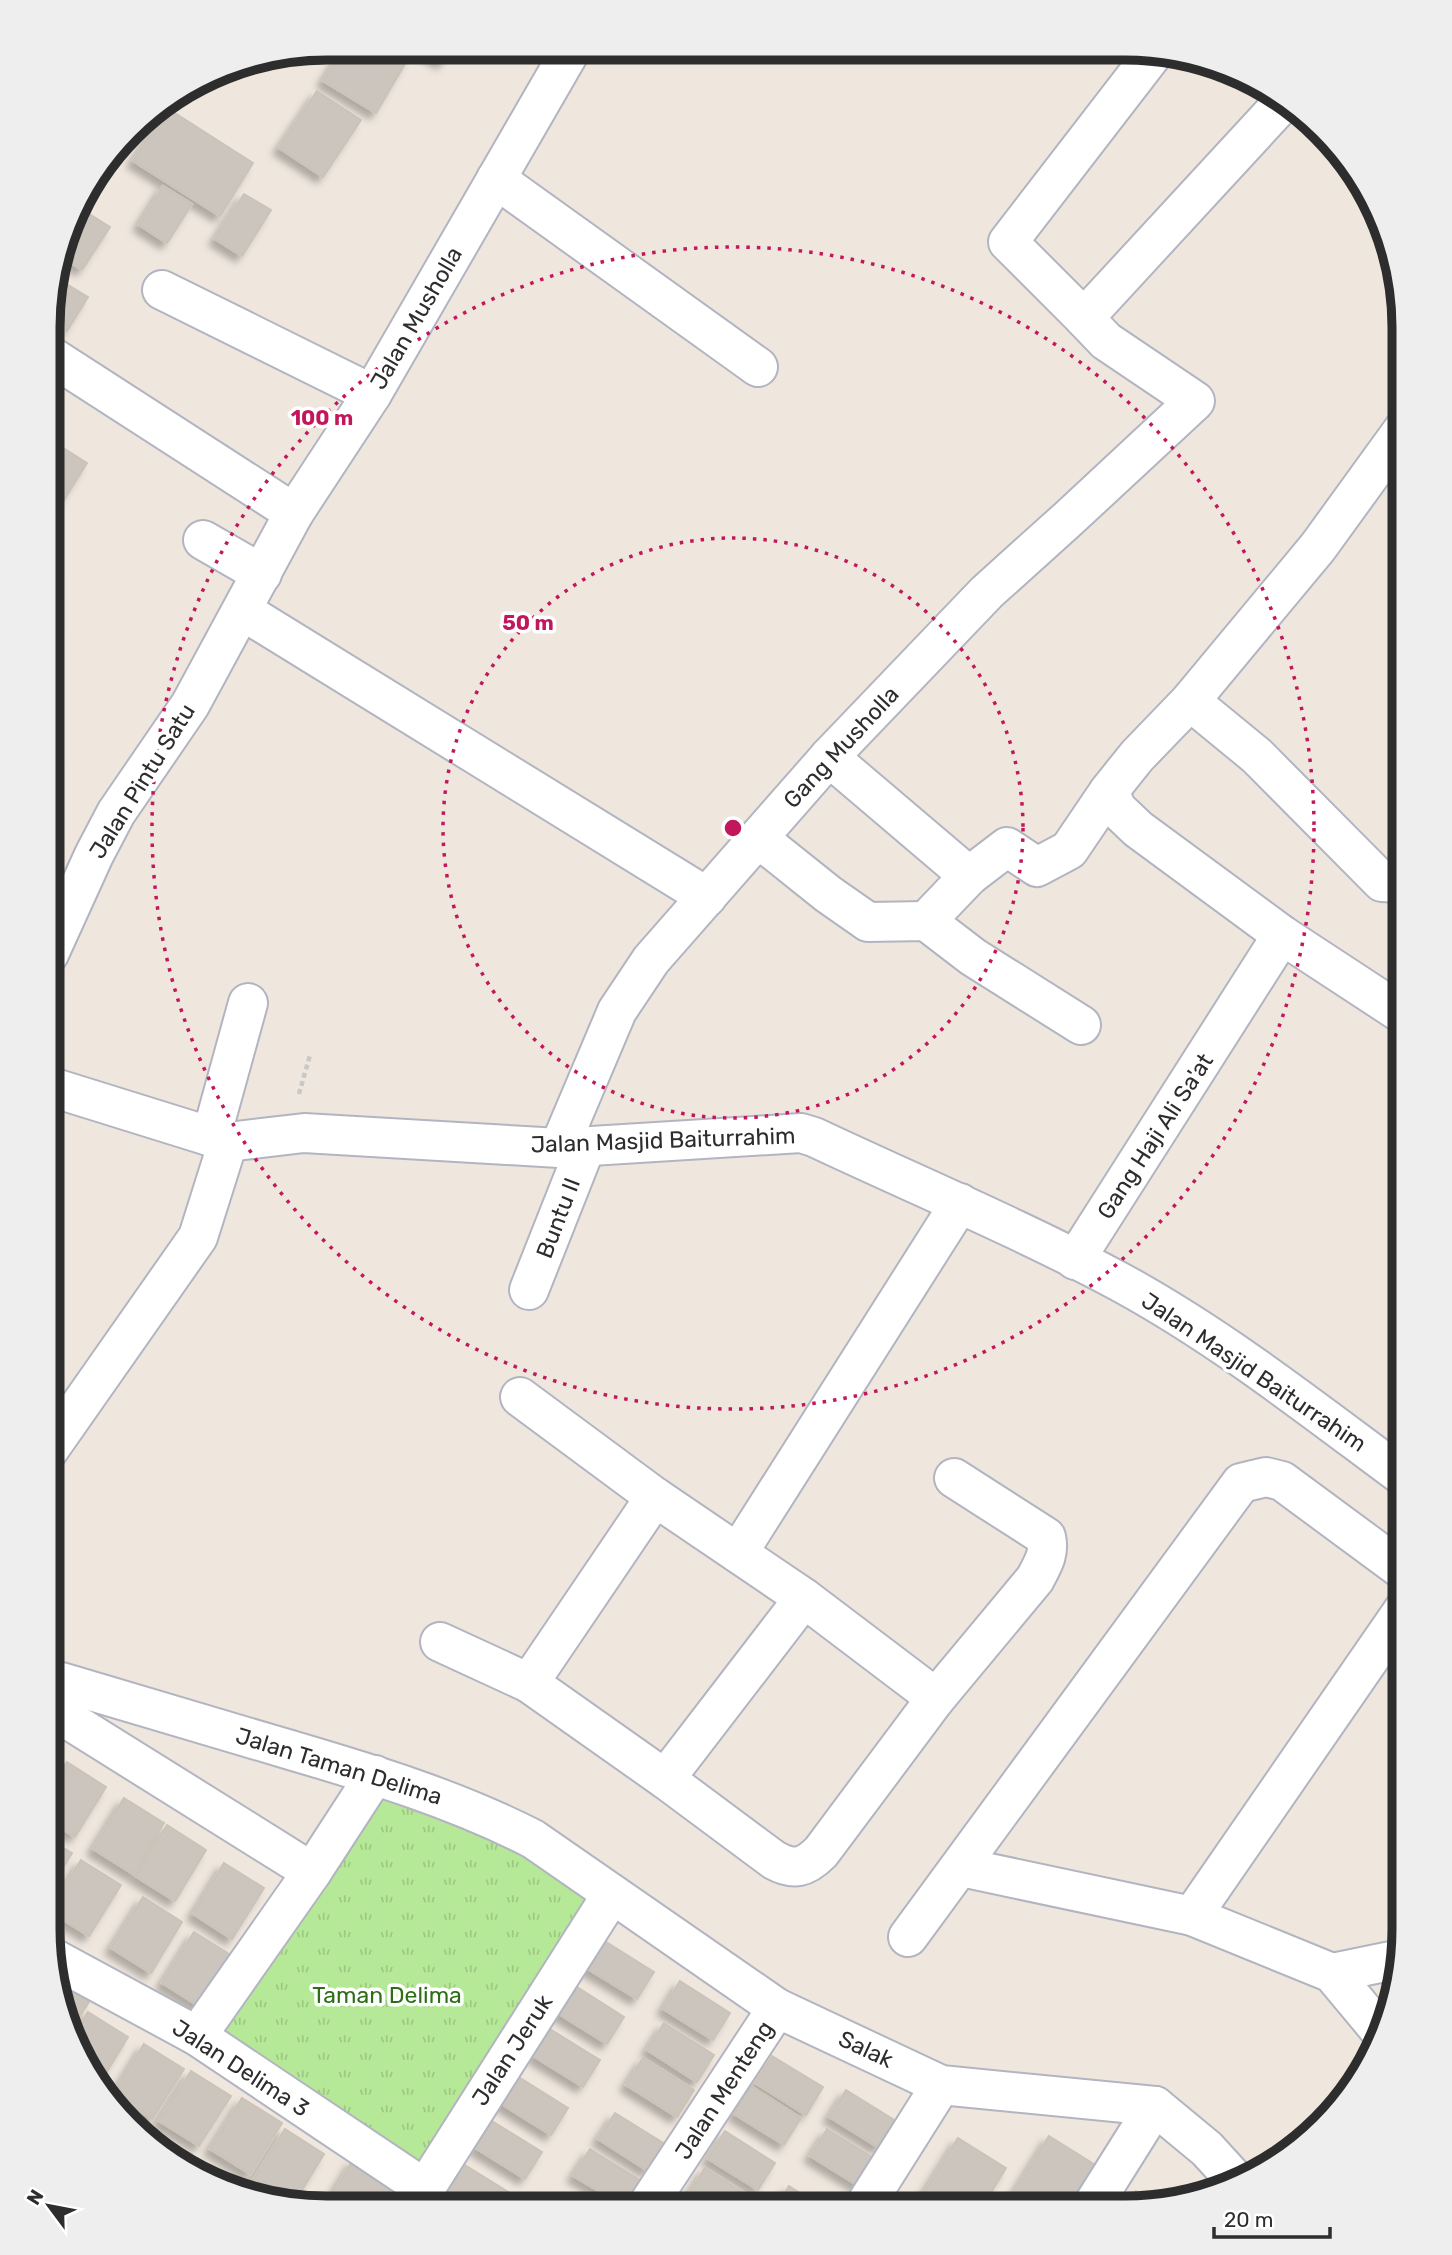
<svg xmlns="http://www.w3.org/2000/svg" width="1452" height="2255" viewBox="0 0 1452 2255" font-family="Rubik,sans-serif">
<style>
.park{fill:url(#park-tufts)}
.building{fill:#cbc5bd;stroke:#cbc3b7;stroke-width:2;filter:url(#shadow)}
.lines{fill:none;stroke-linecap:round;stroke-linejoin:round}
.minor-casing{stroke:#b2b5c1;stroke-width:42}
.path{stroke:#c8c8c8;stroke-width:4.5;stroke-dasharray:5 3.5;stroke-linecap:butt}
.minor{stroke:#fff;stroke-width:38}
.ring{fill:none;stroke:#c2185b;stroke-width:3.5;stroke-dasharray:3.5 7}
.labels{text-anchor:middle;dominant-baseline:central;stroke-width:7;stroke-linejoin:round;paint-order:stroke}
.street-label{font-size:23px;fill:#2d2d2d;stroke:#fff}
.park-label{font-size:23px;fill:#2c7016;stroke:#fff}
.rim{fill:none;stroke:#2d2d2d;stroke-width:9}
.centre{fill:#c2185b;stroke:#fff;stroke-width:3.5}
.ring-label{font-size:21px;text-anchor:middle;font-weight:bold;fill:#c2185b;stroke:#fff;stroke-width:7;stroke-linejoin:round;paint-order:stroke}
</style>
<defs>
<pattern id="park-tufts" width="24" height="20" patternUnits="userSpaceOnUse" patternTransform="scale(1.75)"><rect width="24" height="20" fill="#b6e997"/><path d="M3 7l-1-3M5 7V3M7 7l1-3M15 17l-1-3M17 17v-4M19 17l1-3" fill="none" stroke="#9dc882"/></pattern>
<filter id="shadow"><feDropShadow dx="-6" dy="6" stdDeviation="3.5" flood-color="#0004"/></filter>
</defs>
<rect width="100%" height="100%" fill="#efe7de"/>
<polygon class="park" points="375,1775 612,1894 424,2188 197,2036"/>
<g class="building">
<polygon points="344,47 393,47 409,57 376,113 323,81"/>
<polygon points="418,48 452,48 443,63"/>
<polygon points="317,91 361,120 323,177 279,148"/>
<polygon points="167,108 253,163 220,216 133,161"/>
<polygon points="163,186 192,204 167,243 139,225"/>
<polygon points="244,194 271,210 242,256 215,239"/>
<polygon points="75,205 110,227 82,270 60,256"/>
<polygon points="55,277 88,297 67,331 50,320 50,290"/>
<polygon points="49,439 87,463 49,524"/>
<polygon points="67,1762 106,1787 75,1837 47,1820 47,1793"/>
<polygon points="124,1798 164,1823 133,1874 93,1849"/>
<polygon points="167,1825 206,1850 175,1901 135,1876"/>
<polygon points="47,1838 72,1853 47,1894"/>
<polygon points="81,1860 121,1885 89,1936 49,1911"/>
<polygon points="224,1863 264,1888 232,1939 193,1914"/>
<polygon points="143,1897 182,1922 151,1973 111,1948"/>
<polygon points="194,1932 234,1957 202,2008 162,1983"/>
<polygon points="603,1940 654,1972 637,1999 586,1968"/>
<polygon points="680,1981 730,2013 713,2040 663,2009"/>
<polygon points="58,1983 89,2002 68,2034"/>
<polygon points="574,1985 624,2017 607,2044 557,2013"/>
<polygon points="88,2012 128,2037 98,2086 71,2040"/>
<polygon points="664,2023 714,2055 697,2082 647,2050"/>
<polygon points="550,2029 600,2060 583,2087 533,2056"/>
<polygon points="144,2044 184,2069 152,2119 113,2094"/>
<polygon points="772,2056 823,2087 806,2115 755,2083"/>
<polygon points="643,2058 694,2090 677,2117 626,2085"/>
<polygon points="191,2071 231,2096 199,2146 159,2121"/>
<polygon points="517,2076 568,2108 551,2135 500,2103"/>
<polygon points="751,2086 801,2118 784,2145 734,2114"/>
<polygon points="846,2090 896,2121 879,2148 829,2117"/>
<polygon points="242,2098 282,2123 250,2174 210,2149"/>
<polygon points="109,2103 145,2126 140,2134"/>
<polygon points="615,2113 665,2144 648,2171 598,2139"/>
<polygon points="492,2121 542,2152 525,2179 475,2148"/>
<polygon points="152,2129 192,2154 184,2166 157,2150 145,2139"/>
<polygon points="285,2129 324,2154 293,2205 253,2180"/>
<polygon points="827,2129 877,2160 860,2187 810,2156"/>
<polygon points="725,2131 775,2163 758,2190 708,2159"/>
<polygon points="1049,2136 1097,2166 1071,2208 1005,2207"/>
<polygon points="958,2138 1006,2168 982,2207 915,2207"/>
<polygon points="590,2149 640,2180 624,2206 573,2176"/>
<polygon points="196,2159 236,2184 232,2190 220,2187 190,2169"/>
<polygon points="353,2160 393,2185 380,2206 325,2206"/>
<polygon points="460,2162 510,2193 502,2206 469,2206 443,2189"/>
<polygon points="705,2168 755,2200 750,2207 707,2207 688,2195"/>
<polygon points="789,2186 822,2207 776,2207"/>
<polygon points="1136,2191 1154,2202 1125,2208"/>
</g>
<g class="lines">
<g class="minor-casing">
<g id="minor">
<polyline points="496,179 758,367"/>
<polyline points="162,290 372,394"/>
<polyline points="1084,318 1008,242 1156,50"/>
<polyline points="49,355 294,513"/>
<polyline points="203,540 262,574"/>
<polyline points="243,611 707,897"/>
<polyline points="1190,701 1257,756 1382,882 1399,883 1405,888"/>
<polyline points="829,757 969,876"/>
<polyline points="1109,791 1117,809 1138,829 1282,935 1404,1015"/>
<polyline points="758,838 828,894 868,922 926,921 973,957 1081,1025"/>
<polyline points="926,921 969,876 1007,847 1037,867 1069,850 1109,791 1137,756 1190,701 1318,547 1405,427"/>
<polyline points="49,954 94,855 116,813 190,705 294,513 372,394 572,48"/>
<path d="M48,1086L228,1142L304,1133L559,1148L801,1133L814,1137C916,1185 1021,1229 1120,1282C1221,1337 1312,1409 1404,1477"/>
<polyline points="211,1137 248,1003"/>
<polyline points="559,1148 617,1011 651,960 829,757 987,592 1067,520 1195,401 1106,341 1084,318 1286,99"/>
<polyline points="1075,1260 1282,935"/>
<polyline points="529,1290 586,1146"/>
<polyline points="520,1397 655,1497 804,1598 936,1698"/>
<polyline points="48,1451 198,1237 228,1142"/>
<polyline points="655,1497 529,1683 665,1779"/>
<polyline points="738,1553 960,1203"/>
<path d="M804,1598L665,1779L774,1860C794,1871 805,1868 821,1852L936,1698L1035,1579C1043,1564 1050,1553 1046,1537L954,1478"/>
<polyline points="440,1642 529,1683"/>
<path d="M48,1682H61C137,1704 212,1727 287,1749C372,1774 455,1799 533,1839L777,2008L941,2085L1155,2106"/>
<polyline points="48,1707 312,1872"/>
<polyline points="961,1867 1192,1916 1332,1973 1382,2033"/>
<polyline points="1192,1916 1404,1609"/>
<polyline points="908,1937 1241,1483 1266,1477 1282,1481 1404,1571"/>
<polyline points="53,1958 197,2036 424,2188"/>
<polyline points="1332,1973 1400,1959 1402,1956"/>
<polyline points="197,2036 312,1872 375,1775"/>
<polyline points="1155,2106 1207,2149 1238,2183"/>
<polyline points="414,2206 612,1894"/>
<polyline points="647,2206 777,2008"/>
<polyline points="864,2207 941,2085"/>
<polyline points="1091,2208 1155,2106"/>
</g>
</g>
<polyline class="path" points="299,1094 310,1055"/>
<use href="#minor" class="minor"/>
</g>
<g class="ring">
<circle cx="733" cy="828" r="290"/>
<circle cx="733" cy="828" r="581"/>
</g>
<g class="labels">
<g class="street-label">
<text transform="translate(416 318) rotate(-60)">Jalan Musholla</text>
<text transform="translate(841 747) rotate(-47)">Gang Musholla</text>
<text transform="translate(142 781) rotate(-58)">Jalan Pintu Satu</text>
<text transform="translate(1155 1136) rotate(-57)">Gang Haji Ali Sa'at</text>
<text transform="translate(663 1140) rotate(-2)">Jalan Masjid Baiturrahim</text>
<text transform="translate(558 1218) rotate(-69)">Buntu II</text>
<text transform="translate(1254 1372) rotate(34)">Jalan Masjid Baiturrahim</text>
<text transform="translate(339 1766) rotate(17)">Jalan Taman Delima</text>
<text transform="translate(866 2049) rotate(25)">Salak</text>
<text transform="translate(512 2050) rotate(-57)">Jalan Jeruk</text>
<text transform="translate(241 2068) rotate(33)">Jalan Delima 3</text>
<text transform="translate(724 2090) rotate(-57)">Jalan Menteng</text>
</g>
<g class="park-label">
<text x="387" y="1995">Taman Delima</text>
</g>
</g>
<path d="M0 0H1452V2255H0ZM327 60H1125A267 267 0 0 1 1392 327V1929A267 267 0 0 1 1125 2196H327A267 267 0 0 1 60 1929V327A267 267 0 0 1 327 60Z" fill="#eee" fill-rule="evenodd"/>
<path class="rim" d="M327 60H1125A267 267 0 0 1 1392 327V1929A267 267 0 0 1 1125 2196H327A267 267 0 0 1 60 1929V327A267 267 0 0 1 327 60Z"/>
<circle cx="733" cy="828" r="10" class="centre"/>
<g class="ring-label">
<text x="322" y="425">100 m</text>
<text x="528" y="630">50 m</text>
</g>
<g transform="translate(49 2206) rotate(302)" stroke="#ffffff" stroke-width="5" paint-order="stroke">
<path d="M0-5L12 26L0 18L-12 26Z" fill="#2d2d2d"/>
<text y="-10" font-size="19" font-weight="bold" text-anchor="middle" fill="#2d2d2d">N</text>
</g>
<path d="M1214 2227v10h116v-10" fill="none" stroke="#2d2d2d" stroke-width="3.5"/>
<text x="1224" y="2227" font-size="21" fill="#2d2d2d" stroke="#ffffff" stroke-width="5" paint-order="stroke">20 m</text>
</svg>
